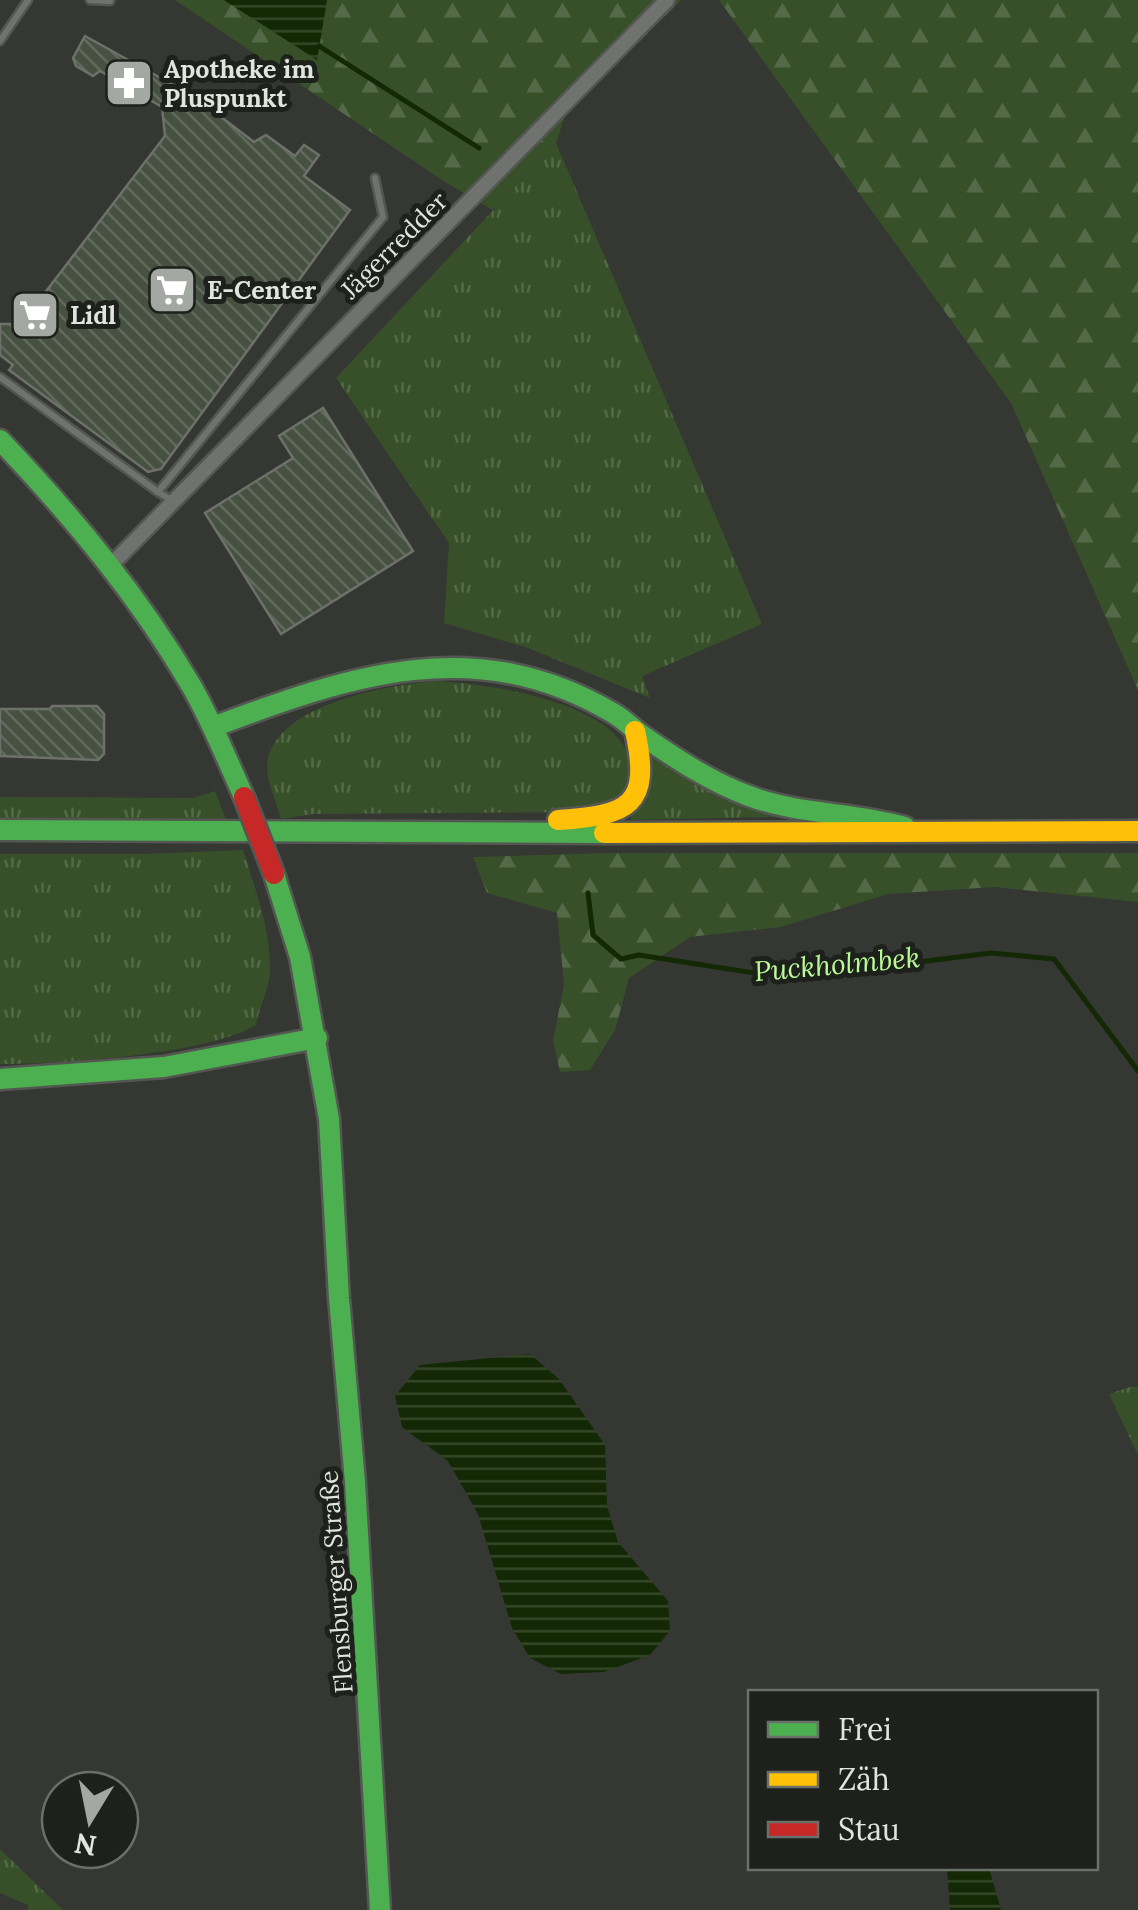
<svg xmlns="http://www.w3.org/2000/svg" width="1138" height="1910" viewBox="0 0 1138 1910" font-family="Lora,serif">
<style>
.grass{fill:url(#grass-tufts)}
.forest{fill:url(#forest-firs)}
.water{fill:url(#water-rules)}
.lines{fill:none;stroke-linecap:round;stroke-linejoin:round}
.stream{stroke:#132805;stroke-width:5}
.building{fill:url(#building-back-hatch);stroke:#6d706b;stroke-width:2.5}
.lane-casing{stroke:#535651;stroke-width:11}
.street-casing{stroke:#535651;stroke-width:19}
.fast-casing{stroke:#535651;stroke-width:25}
.slow-casing{stroke:#535651;stroke-width:25}
.lane{stroke:#6f726e;stroke-width:6}
.street{stroke:#6f726e;stroke-width:14}
.fast{stroke:#4caf50;stroke-width:20}
.slow{stroke:#ffc107;stroke-width:20}
.jam-bridge-casing{stroke:#535651;stroke-width:25;stroke-linecap:butt}
.jam-bridge{stroke:#c62828;stroke-width:20}
.labels{text-anchor:middle;dominant-baseline:central;stroke-width:10;stroke-linejoin:round;paint-order:stroke}
.poi-label{font-size:25px;font-weight:bold;fill:#e0e5de;stroke:#1d201b;text-anchor:start}
.street-label{font-size:25px;fill:#e0e5de;stroke:#1d201b}
.water-label{font-size:28px;font-style:italic;fill:#bafa97;stroke:#1d201b}
</style>
<defs>
<pattern id="grass-tufts" width="24" height="20" patternUnits="userSpaceOnUse" patternTransform="scale(2.5)"><rect width="24" height="20" fill="#375029"/><path d="M3 7l-1-3M5 7V3M7 7l1-3M15 17l-1-3M17 17v-4M19 17l1-3" fill="none" stroke="#546948"/></pattern>
<pattern id="forest-firs" width="22" height="20" patternUnits="userSpaceOnUse" patternTransform="scale(2.5)"><rect width="22" height="20" fill="#375029"/><path d="M5 1l3.5 6h-7zM16 11l3.5 6h-7z" fill="#546948"/></pattern>
<pattern id="water-rules" width="6" height="5" patternUnits="userSpaceOnUse" patternTransform="scale(2.5)"><rect width="6" height="5" fill="#132805"/><path d="M0 2.5h6" fill="none" stroke="#354729"/></pattern>
<pattern id="building-back-hatch" width="6" height="6" patternUnits="userSpaceOnUse" patternTransform="scale(2.5)"><rect width="6" height="6" fill="#475141"/><path d="M-1 5l2 2M0 0l6 6M5-1l2 2" fill="none" stroke="#616a5c"/></pattern>
</defs>
<rect width="100%" height="100%" fill="#343732"/>
<g class="grass">
<polygon points="556,143 762,624 642,676 650,698 528,648 444,623 449,543 336,378"/>
<path d="M435,681C484,683 639,703 630,775C627,800 608,808 586,812L313,814L281,819C277,803 267,783 267,767C269,705 389,685 435,681Z"/>
<polygon points="650,751 740,802 779,817 630,820 651,774"/>
<polygon points="215,791 226,820 0,820 0,797 193,798"/>
<path d="M243,850C255,889 271,930 270,972C269,991 259,1006 256,1025C205,1055 62,1064 0,1064V854H145Z"/>
<polygon points="1130,1387 1138,1387 1138,1455 1109,1394"/>
<polygon points="0,1849 63,1910 28,1910 28,1905 0,1893"/>
</g>
<g class="forest">
<polygon points="175,0 224,0 317,59 327,0 681,0 565,116 556,143 493,210 445,182"/>
<polygon points="719,0 1138,0 1138,690 1011,403"/>
<polygon points="610,853 1138,853 1138,902 995,887 888,894 781,927 690,937 629,978 615,1030 590,1070 560,1072 553,1041 564,984 557,913 487,893 473,857"/>
</g>
<g class="water">
<polygon points="224,0 327,0 317,60"/>
<polygon points="530,1354 559,1379 605,1445 607,1506 618,1542 668,1601 670,1631 650,1655 604,1672 561,1674 530,1658 512,1628 478,1514 448,1461 402,1427 395,1396 420,1365"/>
<polygon points="947,1868 989,1868 1001,1910 950,1910"/>
</g>
<g class="lines">
<g class="stream">
<polyline points="319,46 479,148"/>
<polyline points="588,893 593,935 621,959 639,955 767,975 790,964 927,961 991,953 1054,959 1138,1071"/>
</g>
</g>
<g class="building">
<polygon points="85,36 195,97 254,142 266,135 295,156 304,145 319,155 304,176 350,210 161,469 148,472 9,370 13,365 0,355 0,324 21,324 165,136 162,107 100,71 93,76 76,66 73,58"/>
<polygon points="323,408 413,551 281,634 205,513 293,458 279,436"/>
<polygon points="52,706 97,706 104,714 104,754 98,760 0,756 0,709 50,709"/>
</g>
<g class="lines">
<g class="lane-casing">
<g id="lane">
<polyline points="90,0 110,1"/>
<polyline points="0,41 28,0"/>
<polyline points="0,377 158,492"/>
<polyline points="173,501 158,492 383,217 375,178"/>
</g>
</g>
<g class="street-casing">
<polyline id="street" points="111,565 667,0"/>
</g>
<g class="fast-casing">
<g id="fast">
<path d="M0,440C72,516 139,596 192,687C212,722 227,760 244,797"/>
<path d="M213,727C351,675 476,632 613,713C624,719 633,729 643,736C676,759 711,782 749,796C799,815 854,812 905,827"/>
<polyline points="0,830 604,833"/>
<polyline points="274,874 300,957 329,1119 339,1298 355,1482 380,1910"/>
<polyline points="0,1079 164,1067 317,1038"/>
</g>
</g>
<g class="slow-casing">
<g id="slow">
<path d="M558,820C628,815 652,807 635,731"/>
<polyline points="604,833 1138,831"/>
</g>
</g>
<use href="#lane" class="lane"/>
<use href="#street" class="street"/>
<use href="#fast" class="fast"/>
<use href="#slow" class="slow"/>
<g class="jam-bridge-casing">
<polyline id="jam-bridge" points="244,797 274,874"/>
</g>
<use href="#jam-bridge" class="jam-bridge"/>
</g>
<defs>
<g id="pharmacy-square" transform="scale(2.5)"><rect x="-9" y="-9" width="18" height="18" rx="4" fill="#a4a8a2" stroke="#1d201b"/><path d="M-2-6h4v4h4v4h-4v4h-4v-4h-4v-4h4Z" fill="#fff"/></g>
<g id="supermarket-square" transform="scale(2.5)"><rect x="-9" y="-9" width="18" height="18" rx="4" fill="#a4a8a2" stroke="#1d201b"/><path d="M-6-5.5h2.5l.6 2H6L4.5 2H-2.5L-4.4-4H-6ZM-1.5 3.2a1.3 1.3 0 1 0 .1 0ZM3 3.2a1.3 1.3 0 1 0 .1 0Z" fill="#fff"/></g>
</defs>
<g fill-rule="evenodd">
<use href="#pharmacy-square" x="129" y="83"/>
<use href="#supermarket-square" x="172" y="290"/>
<use href="#supermarket-square" x="35" y="315"/>
</g>
<g class="labels">
<g class="poi-label">
<text x="164" y="69">Apotheke im<tspan x="164" dy="29">Pluspunkt</tspan></text>
<text x="207" y="290">E-Center</text>
<text x="70" y="315">Lidl</text>
</g>
<g class="street-label">
<text transform="translate(394 245) rotate(-45)">Jägerredder</text>
<text transform="translate(336 1582) rotate(-94)">Flensburger Straße</text>
</g>
<g class="water-label">
<text transform="translate(837 964) rotate(-5)">Puckholmbek</text>
</g>
</g>
<rect x="748" y="1690" width="350" height="180" fill="#1d201b" stroke="#6b6f69" stroke-width="2.5"/>
<rect x="768" y="1722" width="50" height="15" fill="#4caf50" stroke="#6b6f69" stroke-width="2.5"/>
<text x="838" y="1740" font-size="30" fill="#e0e5de">Frei</text>
<rect x="768" y="1772" width="50" height="15" fill="#ffc107" stroke="#6b6f69" stroke-width="2.5"/>
<text x="838" y="1790" font-size="30" fill="#e0e5de">Zäh</text>
<rect x="768" y="1822" width="50" height="15" fill="#c62828" stroke="#6b6f69" stroke-width="2.5"/>
<text x="838" y="1840" font-size="30" fill="#e0e5de">Stau</text>
<g transform="translate(90 1820) rotate(190)"><circle r="48" fill="#1d201b" stroke="#6b6f69" stroke-width="2.5"/>
<path d="M0-8L18 38L0 25L-18 38Z" fill="#a4a8a2"/>
<text y="-15" font-size="28" font-weight="bold" text-anchor="middle" fill="#e0e5de">N</text>
</g>
</svg>
